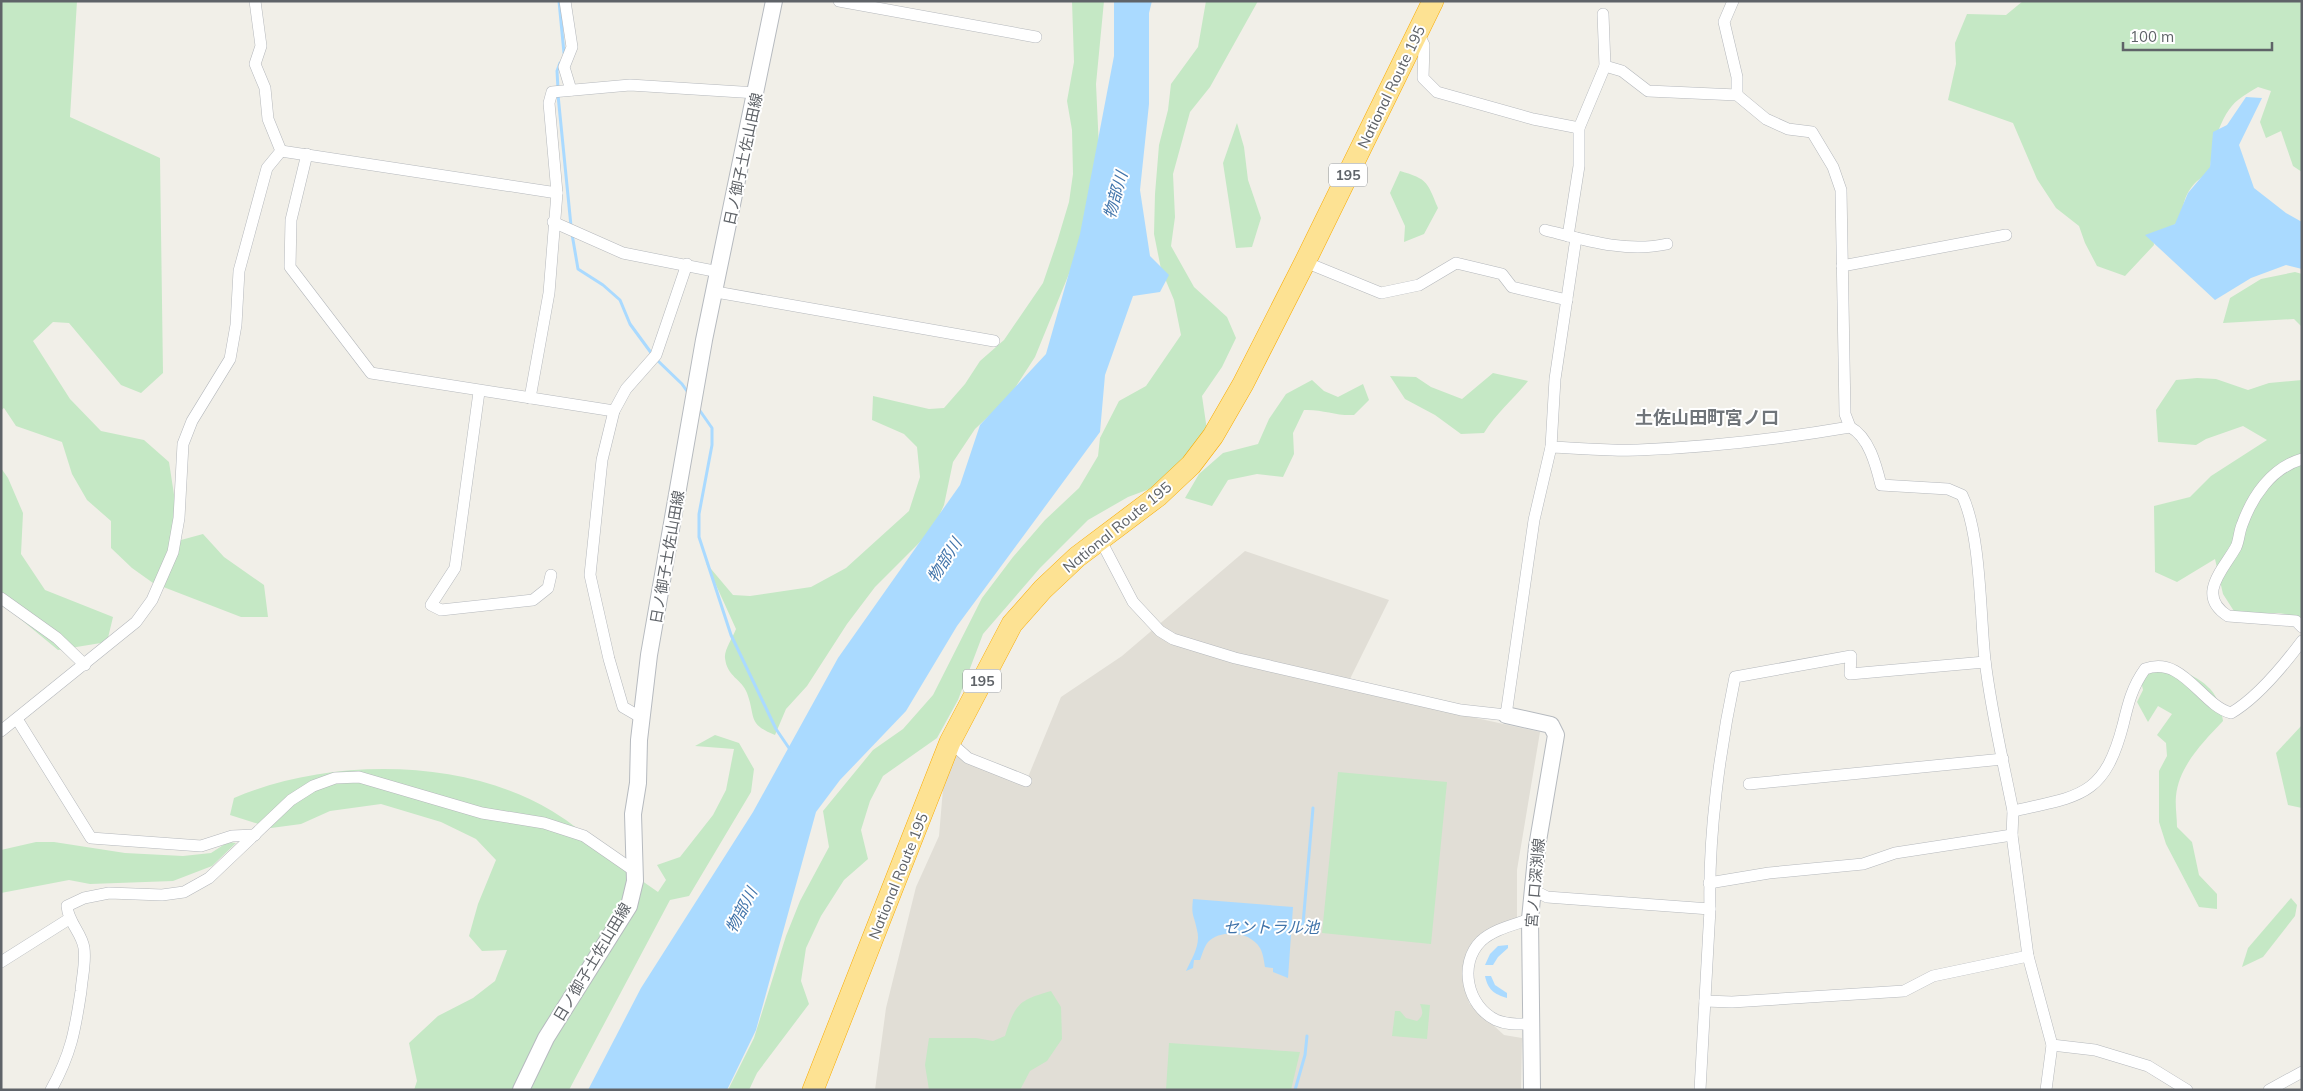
<svg xmlns="http://www.w3.org/2000/svg" width="2303" height="1091" viewBox="0 0 2303 1091" font-family="Mulish,'Noto Sans JP',sans-serif">
<style>
.education{fill:#e1ded6}
.green{fill:#c5e8c5}
.water{fill:#aadaff}
.lines{fill:none;stroke-linecap:round;stroke-linejoin:round}
.stream{stroke:#aadaff;stroke-width:3}
.street-casing{stroke:#b5b8bc;stroke-width:12}
.secondary-casing{stroke:#b6babf;stroke-width:18}
.highway-casing{stroke:#f9ab00;stroke-width:22}
.street{stroke:#fff;stroke-width:11}
.secondary{stroke:#fff;stroke-width:16}
.highway{stroke:#fde293;stroke-width:21}
.labels{text-anchor:middle;dominant-baseline:central;stroke-width:4;stroke-linejoin:round;paint-order:stroke}
.shield{fill:#fff;stroke:#8f9295;stroke-width:1}
.shield-label{font-size:14px;font-weight:bold;fill:#5f6368}
.street-label{font-size:15px;fill:#5f6368;stroke:#fff}
.water-label{font-size:16px;font-style:italic;fill:#4174aa;stroke:#fff}
.quarter-label{font-size:18px;font-weight:bold;fill:#70757a;stroke:#fff}
</style>
<rect width="100%" height="100%" fill="#f1efe8"/>
<polygon class="education" points="1245,551 1389,600 1345,689 1540,732 1517,870 1517,920 1481,935 1464,960 1469,1003 1504,1035 1522,1038 1521,1090 875,1090 886,1008 916,887 939,836 943,789 952,751 1028,777 1061,697 1122,656"/>
<g class="green">
<polygon points="1,1 77,1 70,117 160,158 163,373 141,393 121,385 69,323 53,322 33,341 70,399 101,431 144,440 169,462 181,540 203,534 224,557 264,585 268,617 241,617 153,583 132,568 111,548 111,521 87,500 72,474 62,442 16,426 4,408 1,410"/>
<path d="M1072,1H1104L1096,84L1100,170L1075,259L1035,357L1009,397L975,429L953,462L944,505L933,529L875,587L847,624L807,686L786,709L775,735C747,724 756,717 747,693C742,679 727,677 725,658C724,650 733,637 736,629L706,563L733,595L750,596L811,587L846,568L909,511L920,477L917,447L904,434L872,420L873,396L929,409L944,408L965,384L980,361L1004,340L1043,283L1057,242L1069,202L1073,174L1072,130L1067,101L1074,62Z"/>
<polygon points="1206,1 1258,1 1210,87 1190,112 1173,174 1175,217 1171,246 1194,287 1227,317 1236,338 1222,367 1202,396 1207,430 1163,484 1128,497 1088,520 1040,568 983,634 958,700 937,738 883,776 870,801 861,830 868,859 844,880 821,916 806,948 801,981 809,1004 757,1073 749,1090 728,1090 754,1038 786,936 800,901 829,847 823,811 873,750 903,729 933,695 982,598 1013,557 1045,520 1079,488 1098,456 1100,438 1119,401 1146,386 1181,335 1174,300 1161,269 1154,234 1155,194 1159,145 1168,110 1171,84 1198,47"/>
<path d="M2023,1H2302V172L2293,166L2281,131L2266,138L2260,122L2271,91L2258,87C2251,91 2244,95 2238,100C2220,114 2211,150 2210,172C2189,184 2183,197 2181,221L2153,236L2154,245L2125,276L2097,266L2085,243L2079,226L2056,208L2037,179L2013,123L1948,100L1956,64L1955,43L1967,14L2006,15Z"/>
<polygon points="1237,123 1244,147 1248,180 1261,218 1252,247 1236,248 1223,163"/>
<path d="M1400,171C1428,179 1427,182 1438,208L1424,234L1404,242L1405,226L1390,193Z"/>
<polygon points="2295,272 2302,274 2302,327 2294,319 2223,323 2230,298 2261,279"/>
<path d="M1493,373L1528,381C1513,400 1497,412 1484,433L1461,434L1435,415L1405,399L1390,376L1416,377L1431,387L1462,399Z"/>
<path d="M2197,378L2216,379L2248,390L2269,383L2302,380V626C2288,605 2259,615 2239,619L2223,594L2215,559L2177,582L2155,572L2154,506L2190,497L2211,476L2267,440L2243,426L2206,439L2196,445L2158,442L2156,410L2176,380Z"/>
<path d="M1312,380L1324,391L1338,397L1363,384L1369,400L1354,415C1336,416 1322,409 1304,410L1293,433L1294,454L1283,477L1257,474L1228,480L1212,506L1185,498L1199,474L1223,453L1258,444L1269,419L1286,394Z"/>
<polygon points="1,468 8,478 23,513 21,554 45,590 113,617 107,642 58,650 1,603"/>
<path d="M2174,666C2202,681 2219,687 2223,721C2203,742 2179,766 2176,796C2175,806 2177,817 2177,827L2192,842L2199,875L2217,894V909L2199,907L2166,844L2159,822V771L2167,756L2166,743L2157,735L2172,714L2158,706L2148,722L2137,702L2143,690L2139,671Z"/>
<polygon points="2302,725 2302,808 2288,805 2276,753"/>
<path d="M715,735L739,743L754,769L751,792L689,896L670,900L569,1090H414L417,1081L409,1043L438,1016L473,998L495,981L507,950L482,951L469,936L478,904L496,860L476,839L441,822L381,804L330,811L301,824L271,828L230,815L234,798C328,758 462,757 552,811C590,834 621,868 658,892L666,880L657,865L680,857L713,815L726,790L734,749L695,746Z"/>
<polygon points="1338,772 1447,782 1431,944 1322,933"/>
<polygon points="36,842 54,842 125,853 183,856 211,853 228,842 236,843 212,866 173,881 90,884 69,880 1,893 1,850"/>
<polygon points="2291,898 2297,905 2295,916 2263,957 2242,967 2248,948"/>
<path d="M1051,991L1061,1007L1062,1039L1047,1061L1030,1071L1020,1090H929L925,1065L929,1038H976L993,1041L1005,1036C1015,1004 1019,1000 1051,991Z"/>
<path d="M1420,1004L1430,1005L1427,1039L1392,1036L1395,1011H1400L1406,1018L1417,1021C1424,1015 1423,1012 1420,1004Z"/>
<polygon points="1169,1043 1300,1052 1291,1090 1166,1090"/>
</g>
<g class="water">
<polygon points="1114,1 1152,1 1149,13 1149,104 1140,190 1150,256 1169,275 1160,292 1133,296 1105,375 1100,432 957,626 906,711 840,780 816,812 756,1030 727,1090 588,1090 641,988 753,812 838,658 960,485 980,425 1046,354 1080,234 1114,56"/>
<polygon points="2246,97 2262,98 2239,145 2254,188 2286,213 2302,222 2302,269 2286,265 2251,278 2215,300 2145,235 2175,224 2188,193 2210,167 2213,132 2227,125"/>
<path d="M1193,899L1293,907L1288,978L1273,972V968L1265,967C1264,961 1263,953 1260,948C1250,931 1221,929 1208,942C1204,947 1202,955 1200,960H1194L1193,968L1186,971C1192,958 1201,945 1197,930C1194,914 1191,917 1193,899Z"/>
<polygon points="1508,945 1508,948 1498,957 1493,965 1485,965 1490,954 1498,946"/>
<path d="M1485,976H1491L1495,985L1507,993V998C1494,994 1488,990 1485,976Z"/>
</g>
<g class="lines">
<g class="stream">
<polyline points="559,1 564,53"/>
<polyline points="558,89 557,71 560,63"/>
<polyline points="558,95 571,226"/>
<polyline points="572,234 578,269 603,285 620,300 630,324 652,354"/>
<polyline points="656,359 682,384 689,394"/>
<polyline points="698,408 712,428 712,445 699,514 699,537 731,635 776,729 791,751"/>
<polyline points="1292,924 1303,924 1313,808"/>
<polyline points="1295,1090 1305,1055 1307,1036"/>
</g>
<g class="street-casing">
<g id="street">
<polyline points="255,1 261,46 255,64 265,88 268,119 281,151"/>
<polyline points="565,1 572,47 564,67 571,90"/>
<polyline points="839,1 1036,37"/>
<polyline points="1733,1 1724,22 1737,77 1737,95"/>
<polyline points="1418,33 1424,45 1423,78 1437,92 1533,119 1579,128"/>
<path d="M1605,66L1622,71L1648,91L1737,95L1766,119L1788,129L1812,132L1833,167L1841,190L1845,414L1850,427C1869,437 1876,465 1881,485L1948,489L1962,495C1981,534 1980,614 1985,660C1991,711 2003,761 2013,811L2012,835L2028,956L2052,1045L2046,1090"/>
<polyline points="281,151 557,193"/>
<polyline points="307,154 291,220 290,267 371,373 614,411"/>
<polyline points="553,222 623,253 719,272"/>
<path d="M1545,230C1585,240 1626,253 1667,244"/>
<polyline points="1568,236 1579,166 1579,128 1605,66 1603,14"/>
<polyline points="1305,262 1381,293 1419,285 1456,263 1502,274 1512,287 1567,300"/>
<polyline points="1842,266 2006,235"/>
<polyline points="716,292 994,341"/>
<polyline points="479,392 455,568 431,605 441,610 533,600 548,588 551,575"/>
<polyline points="530,398 549,293 557,193 549,103 552,92 630,85 757,93"/>
<path d="M1551,447C1579,448 1609,451 1638,450C1709,447 1780,439 1850,427"/>
<path d="M2302,459C2271,468 2252,497 2242,525C2239,532 2239,541 2236,547C2224,569 2195,595 2228,616L2296,621L2302,627"/>
<polyline points="1100,539 1133,602 1160,631 1173,639 1235,658 1461,710 1506,715 1534,520 1551,447 1555,379 1576,238"/>
<polyline points="1,598 57,638 85,665"/>
<polyline points="642,718 623,707 609,659 590,575 602,460 614,411 626,389 656,355 687,264"/>
<polyline points="17,719 91,838 201,846 232,836 255,835"/>
<polyline points="1,731 136,622 152,600 173,552 179,518 183,444 192,421 230,359 236,325 239,271 267,168 281,151"/>
<polyline points="950,742 968,758 1026,781"/>
<polyline points="1749,784 2003,759"/>
<path d="M2013,811C2079,796 2104,798 2123,725C2128,704 2132,687 2145,669C2183,655 2201,705 2231,713C2257,698 2284,665 2302,641"/>
<polyline points="1709,883 1769,873 1863,864 1895,853 2012,835"/>
<polyline points="1533,890 1547,897 1710,909"/>
<path d="M1530,919C1514,925 1494,929 1481,941C1458,964 1467,1006 1496,1020C1507,1025 1519,1024 1530,1024"/>
<polyline points="1,962 69,919"/>
<polyline points="1705,1001 1732,1002 1904,991 1933,976 2028,956"/>
<polyline points="2052,1045 2095,1050 2148,1066 2187,1090"/>
<path d="M51,1090C71,1054 75,1031 81,991C82,977 86,963 84,948C82,933 68,922 67,906L84,898L109,893L162,895L184,892L209,878L291,800L313,786L335,778L359,777L482,813L544,823L584,836L636,872"/>
<path d="M1700,1090L1710,909C1708,836 1720,748 1735,677L1851,656L1850,674L1985,662"/>
<polyline points="2269,1090 2302,1072"/>
</g>
</g>
<g class="secondary-casing">
<g id="secondary">
<polyline points="1506,715 1551,725 1556,735 1537,847 1530,919 1532,1090"/>
<polyline points="521,1090 546,1038 629,906 635,881 633,814 638,783 639,740 649,655 704,340 774,1"/>
</g>
</g>
<g class="highway-casing">
<polyline id="highway" points="813,1090 950,742 1012,624 1043,589 1077,557 1158,496 1191,465 1213,436 1243,384 1305,262 1433,1"/>
</g>
<use href="#street" class="street"/>
<use href="#secondary" class="secondary"/>
<use href="#highway" class="highway"/>
</g>
<g class="labels">
<g class="shield">
<rect x="1329" y="163.5" width="38" height="23" rx="4"/>
<rect x="963" y="669.5" width="38" height="23" rx="4"/>
</g>
<g class="shield-label">
<text x="1348" y="175">195</text>
<text x="982" y="681">195</text>
</g>
<g class="street-label">
<text transform="translate(1391 87) rotate(-64)">National Route 195</text>
<text transform="translate(743 159) rotate(-78)">日ノ御子土佐山田線</text>
<text transform="translate(1117 527) rotate(-39)">National Route 195</text>
<text transform="translate(667 557) rotate(-80)">日ノ御子土佐山田線</text>
<text transform="translate(898 876) rotate(-68)">National Route 195</text>
<text transform="translate(1535 883) rotate(-85)">宮ノ口深渕線</text>
<text transform="translate(592 962) rotate(-59)">日ノ御子土佐山田線</text>
</g>
<g class="water-label">
<text transform="translate(1115 195) rotate(-74)">物部川</text>
<text transform="translate(944 560) rotate(-57)">物部川</text>
<text transform="translate(741 910) rotate(-62)">物部川</text>
<text x="1271" y="927">セントラル池</text>
</g>
<g class="quarter-label">
<text x="1707" y="417">土佐山田町宮ノ口</text>
</g>
</g>
<rect width="2303" height="1091" fill="none" stroke="#5f6368" stroke-width="5"/>
<path d="M2123 42v8h149v-8" fill="none" stroke="#5f6368" stroke-width="2.5"/>
<text x="2130" y="42" font-size="15" fill="#5f6368" stroke="#ffffff" stroke-width="4" paint-order="stroke">100 m</text>
</svg>
